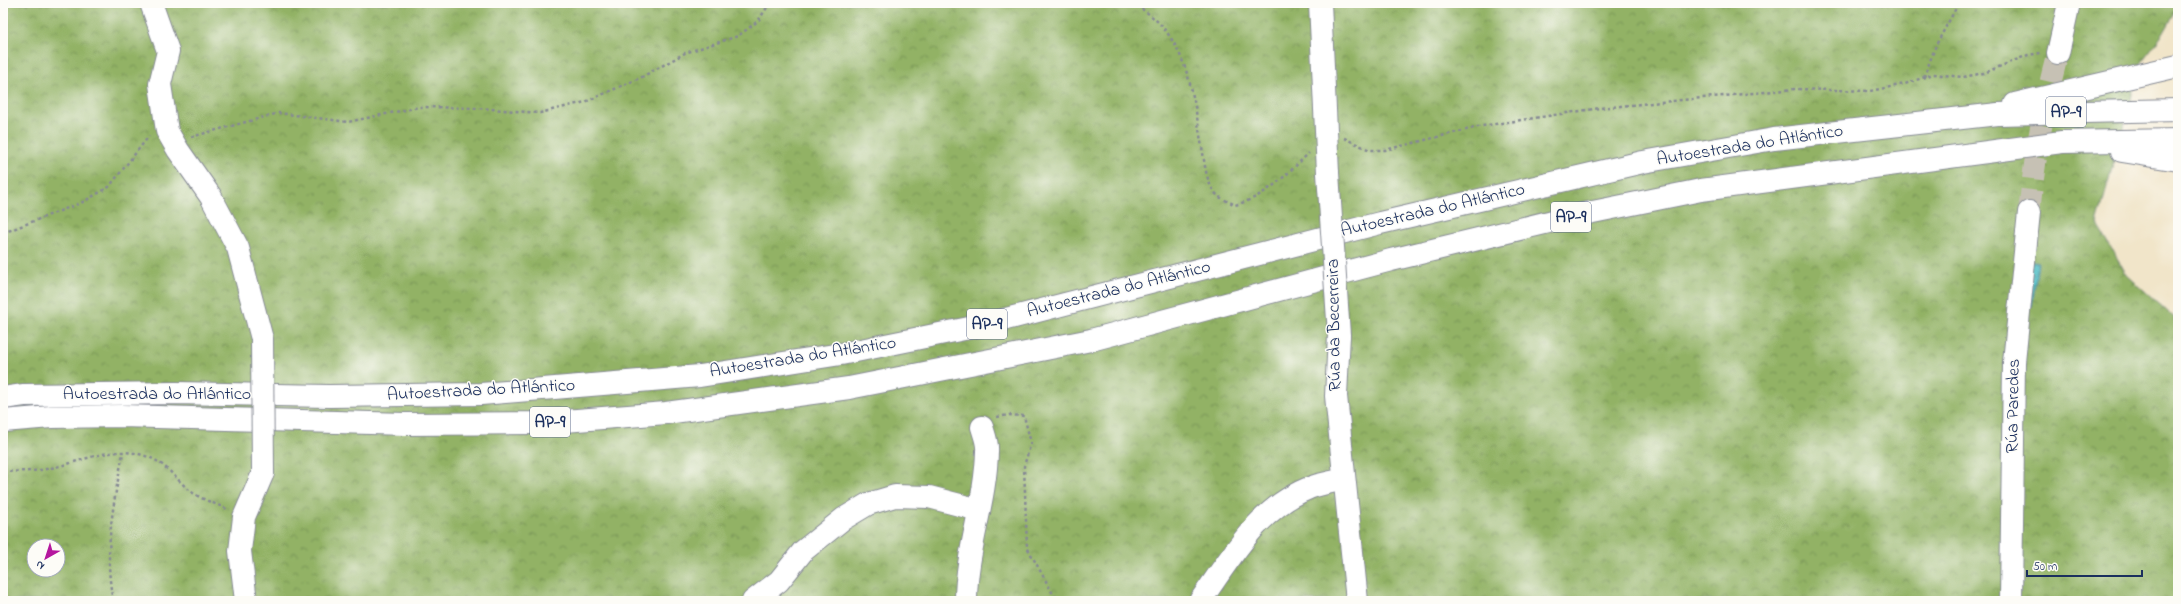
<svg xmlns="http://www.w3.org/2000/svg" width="2181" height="604" viewBox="0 0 2181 604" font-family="'Indie Flower',sans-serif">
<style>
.forest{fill:url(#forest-crowns);stroke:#567062;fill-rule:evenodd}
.water{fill:url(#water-waves);stroke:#367792}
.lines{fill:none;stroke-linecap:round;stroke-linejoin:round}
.minor-tunnel{stroke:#c6c1b4;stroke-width:22;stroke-dasharray:22 11;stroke-linecap:butt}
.minor-casing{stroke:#868a94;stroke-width:24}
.highway-casing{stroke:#868a94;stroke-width:24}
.path{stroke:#868a94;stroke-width:2.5;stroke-dasharray:3 3;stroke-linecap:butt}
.minor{stroke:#fff;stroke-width:22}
.highway{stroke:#fff;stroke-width:22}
.minor-bridge-casing{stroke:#868a94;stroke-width:24;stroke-linecap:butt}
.minor-bridge{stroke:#fff;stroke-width:22}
.labels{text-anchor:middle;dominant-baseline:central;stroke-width:3;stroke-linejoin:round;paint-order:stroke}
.shield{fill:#fdfcf7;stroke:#5f6c8c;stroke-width:1}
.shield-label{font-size:17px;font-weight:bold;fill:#1b2f5e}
.street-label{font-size:18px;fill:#1b2f5e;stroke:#fdfcf7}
</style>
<defs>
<pattern id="forest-crowns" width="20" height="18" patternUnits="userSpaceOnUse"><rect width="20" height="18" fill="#92b265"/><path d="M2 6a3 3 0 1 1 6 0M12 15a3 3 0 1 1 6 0" fill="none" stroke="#769156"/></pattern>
<pattern id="water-waves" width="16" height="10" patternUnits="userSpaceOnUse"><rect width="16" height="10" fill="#51bfc6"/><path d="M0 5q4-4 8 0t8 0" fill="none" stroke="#429ca4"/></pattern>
</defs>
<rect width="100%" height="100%" fill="#fdfcf7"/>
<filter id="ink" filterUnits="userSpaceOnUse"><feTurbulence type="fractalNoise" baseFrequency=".025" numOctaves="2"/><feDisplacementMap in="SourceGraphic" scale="8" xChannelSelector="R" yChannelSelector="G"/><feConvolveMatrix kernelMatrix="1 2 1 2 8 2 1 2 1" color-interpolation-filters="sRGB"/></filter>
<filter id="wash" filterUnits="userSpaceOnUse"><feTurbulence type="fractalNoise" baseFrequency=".012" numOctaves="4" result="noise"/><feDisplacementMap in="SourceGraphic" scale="16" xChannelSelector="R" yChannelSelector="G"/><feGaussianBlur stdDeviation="0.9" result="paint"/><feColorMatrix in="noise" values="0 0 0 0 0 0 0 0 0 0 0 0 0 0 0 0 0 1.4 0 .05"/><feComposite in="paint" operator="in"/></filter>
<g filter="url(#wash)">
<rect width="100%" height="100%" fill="#f1e5c9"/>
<path class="forest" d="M3,3H2178V8L2163,34L2140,65L2097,224L2127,275L2178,321V601H3ZM34,546H58V570H34Z"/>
<polygon class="water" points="2029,261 2038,263 2032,306 2023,305"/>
</g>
<g filter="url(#ink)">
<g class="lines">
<path class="minor-tunnel" d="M2029,212C2035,157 2043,107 2058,53"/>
<g class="minor-casing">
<g id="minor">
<polyline points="151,3 168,51 160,84 167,131 178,150 211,197 238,248 262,339"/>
<polyline points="1320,3 1328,173"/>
<polyline points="2058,53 2069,3"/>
<polyline points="1339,335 1336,396 1357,601"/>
<polyline points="246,601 240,551 244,517 263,473"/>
<polyline points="753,601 779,581 803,551 843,519 868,504 895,496 929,497 979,510"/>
<path d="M966,601C966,550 986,502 987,451C988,443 984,434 982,427"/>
<path d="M1200,601C1231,558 1257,509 1309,488C1320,484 1333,482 1344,479"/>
<polyline points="2011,601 2014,362 2029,212"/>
</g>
</g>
<g class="highway-casing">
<g id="highway">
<polyline points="2015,104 2178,66"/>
<polyline points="2122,151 2178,160"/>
<polyline points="3,398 24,395 176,393 329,396 481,394 700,376 841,354 979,326 1380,223 1643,162 1774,139 1998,114 2178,110"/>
<polyline points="3,421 51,417 122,416 405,424 539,423 666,413 849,388 1091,340 1391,260 1578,215 1701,190 2062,142 2178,140"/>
</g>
</g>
<g class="path">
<path d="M1131,3C1189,31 1193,97 1203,153C1205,167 1207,186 1218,196C1222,199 1230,202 1235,205C1266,197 1286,175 1309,153"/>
<polyline points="1924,77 1936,45 1955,10 1956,3"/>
<polyline points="191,137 279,113 348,122 419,107 478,108 540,113 585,102 642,77 685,53 738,36 758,21 770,3"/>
<polyline points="1344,138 1370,150 1385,150 1482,126 1600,108 1795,89 1870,91 1905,84 1933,74 1963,77 1984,73 2028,55 2041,53"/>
<polyline points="3,233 83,202 109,187 149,136"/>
<polyline points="997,417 1009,415 1024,416 1031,443 1024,466 1027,547 1053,594 1061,601"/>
<path d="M3,472C17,471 32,472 46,469C83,463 114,441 153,459C168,466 179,483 193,493C203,500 217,504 229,510"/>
<path d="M113,601C103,551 114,502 123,453"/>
</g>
<use href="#minor" class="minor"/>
<use href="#highway" class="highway"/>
<g class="minor-bridge-casing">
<g id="minor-bridge">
<polyline points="1328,173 1339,335"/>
<polyline points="262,339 263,473"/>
</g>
</g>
<use href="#minor-bridge" class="minor-bridge"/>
</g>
</g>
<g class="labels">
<g class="shield">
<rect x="2046" y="97" width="40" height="30" rx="3"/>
<rect x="1551" y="202" width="40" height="30" rx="3"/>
<rect x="967" y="309" width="40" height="30" rx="3"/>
<rect x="530" y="407" width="40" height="30" rx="3"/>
</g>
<g class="shield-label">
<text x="2066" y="112">AP-9</text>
<text x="1571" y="217">AP-9</text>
<text x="987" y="324">AP-9</text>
<text x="550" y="422">AP-9</text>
</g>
<g class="street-label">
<text transform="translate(1750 146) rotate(-9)">Autoestrada do Atlántico</text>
<text transform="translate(1433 211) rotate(-13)">Autoestrada do Atlántico</text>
<text transform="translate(1119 290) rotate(-14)">Autoestrada do Atlántico</text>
<text transform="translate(1335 325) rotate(-91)">Rúa da Becerreira</text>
<text transform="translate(803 358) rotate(-9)">Autoestrada do Atlántico</text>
<text transform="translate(481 391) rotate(-3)">Autoestrada do Atlántico</text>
<text x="157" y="395">Autoestrada do Atlántico</text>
<text transform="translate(2014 406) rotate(-89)">Rúa Paredes</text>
</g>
</g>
<rect width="2181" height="604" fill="none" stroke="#fdfcf7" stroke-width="16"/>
<g transform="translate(46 558) rotate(219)"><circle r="19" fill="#fdfcf7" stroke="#a3aaba"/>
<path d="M0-3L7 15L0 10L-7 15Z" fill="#b5179e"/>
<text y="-6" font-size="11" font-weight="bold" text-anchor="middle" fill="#1b2f5e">N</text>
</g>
<path d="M2027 570v6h115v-6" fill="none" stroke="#1b2f5e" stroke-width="2"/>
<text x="2033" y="570" font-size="12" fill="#1b2f5e" stroke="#fdfcf7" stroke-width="3" paint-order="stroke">50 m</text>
</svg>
